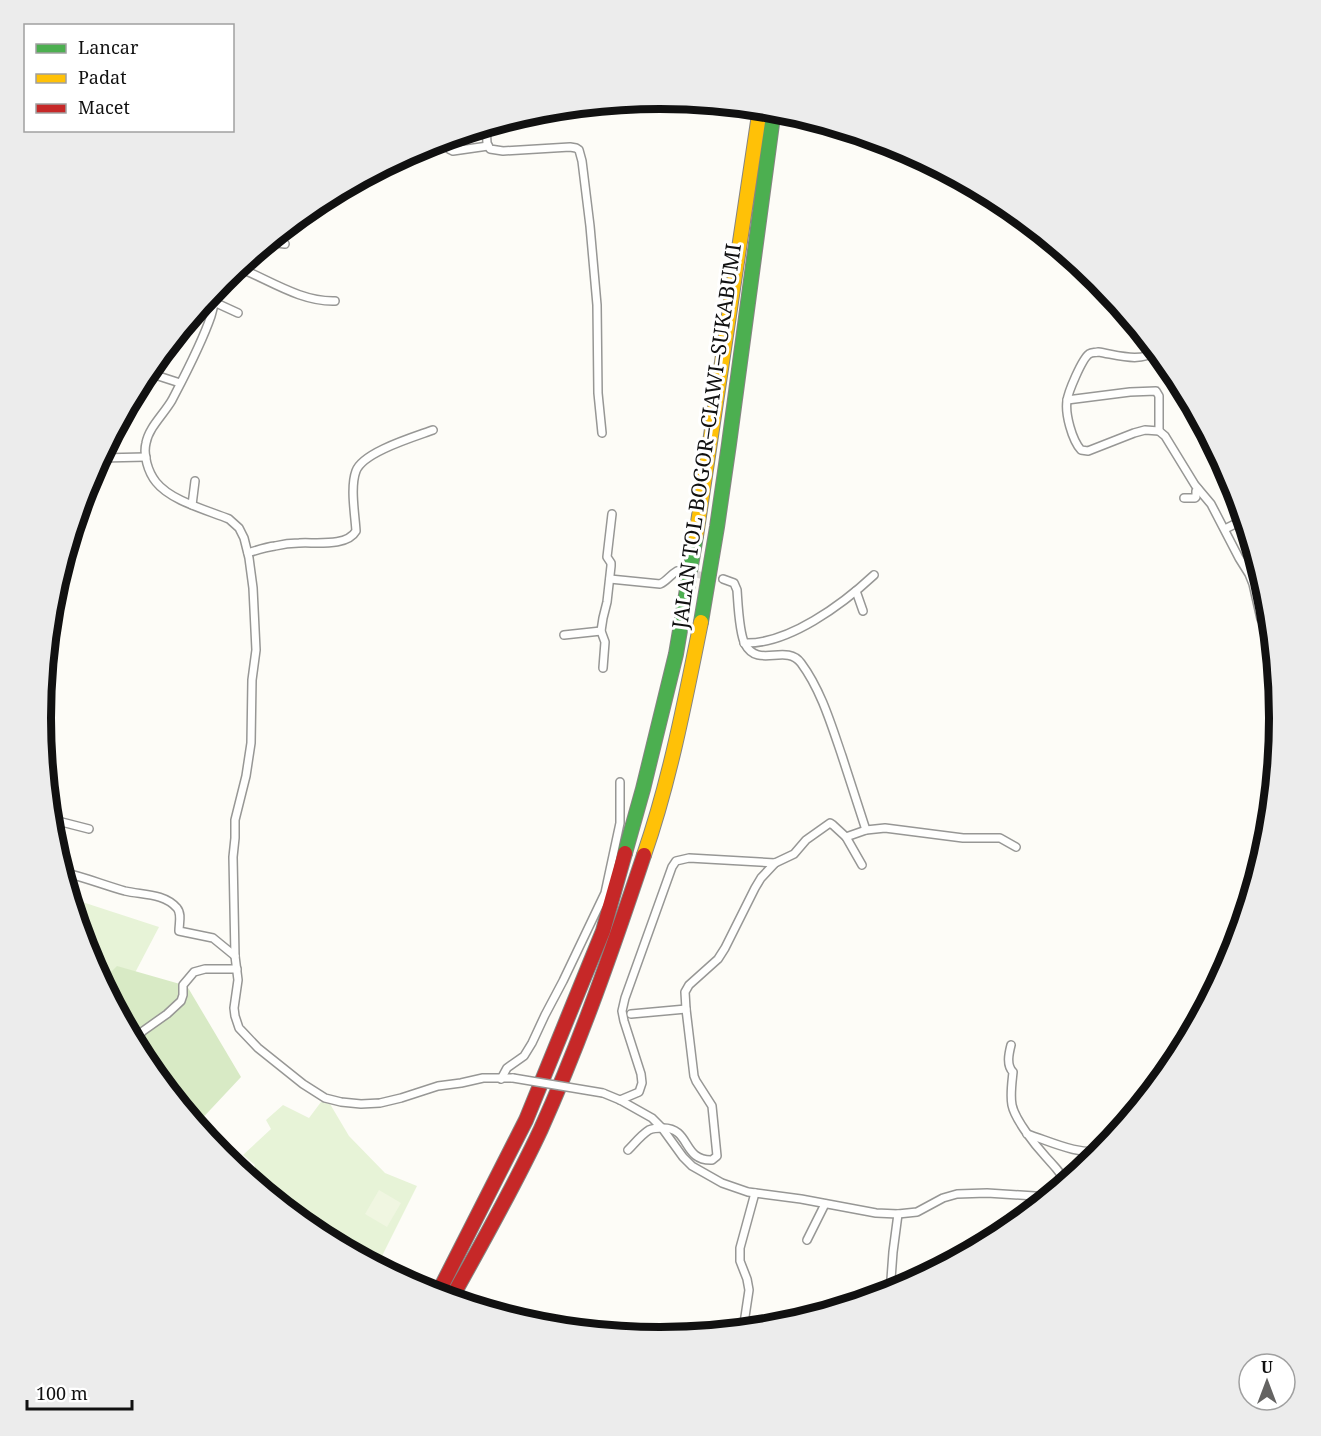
<svg xmlns="http://www.w3.org/2000/svg" width="1321" height="1436" viewBox="0 0 1321 1436" font-family="'Noto Serif',serif">
<style>
.green{fill:#e7f3d7}
.forest{fill:#d8eac5}
.pitch{fill:#f0f6e1}
.lines{fill:none;stroke-linecap:round;stroke-linejoin:round}
.street-tunnel{stroke:#dad9d4;stroke-width:7;stroke-dasharray:7 3.5;stroke-linecap:butt}
.street-casing{stroke:#979795;stroke-width:10}
.fast-casing{stroke:#858482;stroke-width:16}
.slow-casing{stroke:#858482;stroke-width:16}
.jam-casing{stroke:#858482;stroke-width:16}
.street{stroke:#fffffe;stroke-width:7}
.fast{stroke:#4caf50;stroke-width:14}
.slow{stroke:#ffc107;stroke-width:14}
.jam{stroke:#c62828;stroke-width:14}
.street-bridge-casing{stroke:#979795;stroke-width:10;stroke-linecap:butt}
.street-bridge{stroke:#fffffe;stroke-width:7}
.labels{text-anchor:middle;dominant-baseline:central;stroke-width:6;stroke-linejoin:round;paint-order:stroke}
.street-label{font-size:21px;fill:#111;stroke:#fff}
.rim{fill:none;stroke:#111;stroke-width:8}
</style>
<rect width="100%" height="100%" fill="#fdfcf7"/>
<g class="green">
<polygon points="70,898 159,927 116,1009 88,955"/>
<polygon points="321,1102 330,1104 349,1136 385,1173 417,1186 377,1266 319,1235 245,1175 255,1165 243,1155 271,1129 266,1120 283,1105 309,1118"/>
</g>
<polygon class="forest" points="117,966 187,986 241,1077 196,1125 145,1062 102,981"/>
<polygon class="pitch" points="379,1190 401,1203 387,1227 365,1214"/>
<g class="lines">
<polyline class="street-tunnel" points="677,571 723,579"/>
<g class="street-casing">
<g id="street">
<polyline points="486,126 487,143 490,149 503,151 570,147 576,148 579,150 582,161 590,226 597,305 598,393 602,433"/>
<polyline points="446,138 449,149 453,151 488,146"/>
<polyline points="268,242 285,244"/>
<path d="M237,267C268,279 300,302 335,301"/>
<path d="M218,285C216,295 214,306 211,316C201,345 186,373 172,400C164,414 149,427 146,443C143,455 148,472 156,482C171,501 207,510 229,519L239,528L244,538L249,558L253,588L256,650L252,680L251,743L246,776L235,820V838L233,857L235,956L238,980L234,1008L235,1016L239,1028L258,1048L303,1084L325,1098L341,1102L361,1104L380,1103L401,1098L438,1086L461,1083L483,1078H513"/>
<polyline points="214,302 238,313"/>
<path d="M1157,351C1140,363 1118,355 1098,352C1094,353 1092,352 1089,354C1082,359 1068,392 1067,401C1065,414 1072,440 1081,450L1088,451L1134,433L1145,430L1159,431L1165,436L1195,485L1211,504L1239,558L1249,574L1253,584L1261,619L1273,639"/>
<polyline points="146,372 180,383"/>
<polyline points="1067,400 1130,392 1156,391 1159,396 1159,431"/>
<polyline points="100,458 146,457"/>
<polyline points="1184,498 1195,498 1196,497 1196,491 1198,489"/>
<polyline points="192,505 195,481"/>
<polyline points="1225,529 1245,519"/>
<path d="M248,553C257,550 266,547 275,546C283,544 291,543 299,543C315,542 347,547 356,531C355,514 350,487 356,471C363,452 414,437 433,430"/>
<path d="M610,579L660,584C667,581 670,575 677,571"/>
<path d="M723,579L734,583L737,590C738,603 739,633 745,644C758,669 786,643 801,663C821,690 831,724 842,756C850,781 858,806 866,830"/>
<polyline points="856,591 863,611"/>
<polyline points="564,635 601,631"/>
<path d="M744,643C788,645 843,604 874,575"/>
<polyline points="603,668 605,642 601,631 603,618 607,602 611,566 611,563 607,557 612,514"/>
<polyline points="50,819 89,829"/>
<polyline points="846,837 862,865"/>
<path d="M62,872C84,877 104,885 125,891C142,895 164,893 177,908C182,914 179,923 179,931L213,938L235,956"/>
<polyline points="631,1014 686,1009"/>
<polyline points="134,1041 143,1031 167,1014 181,1001 183,995 183,985 194,972 205,969 237,969"/>
<path d="M1011,1045C1009,1053 1006,1065 1013,1072C1012,1082 1010,1095 1012,1105C1015,1120 1036,1146 1046,1157C1054,1166 1062,1173 1066,1184"/>
<polyline points="501,1079 507,1068 524,1056 532,1043 545,1015 563,981 605,893 620,823 620,782"/>
<polyline points="603,1093 620,1100 652,1118 662,1128 683,1157 692,1166 722,1183 748,1192 801,1199 876,1213 898,1214 917,1212 943,1198 957,1194 987,1193 1050,1197"/>
<polyline points="620,1100 639,1092 642,1083 641,1074 624,1021 622,1011 625,998 672,867 676,861 689,858 775,863 794,854 806,840 830,823 833,825 846,837 866,830 885,828 963,838 1000,838 1016,847"/>
<path d="M1027,1134C1052,1142 1077,1155 1103,1151"/>
<path d="M628,1150C634,1144 641,1135 649,1130C653,1128 658,1128 663,1128C691,1128 682,1161 712,1160L717,1156L712,1106L696,1081L694,1076L686,1009L685,992L689,985L718,959L725,948L755,888L761,878L775,863"/>
<polyline points="807,1240 825,1204"/>
<polyline points="890,1293 893,1252 898,1214"/>
<polyline points="743,1330 749,1290 747,1279 740,1261 740,1248 755,1193"/>
</g>
</g>
<g class="fast-casing">
<g id="fast">
<polyline points="701,622 717,527 729,444 774,109"/>
<polyline points="625,853 643,789 676,654 696,536"/>
</g>
</g>
<g class="slow-casing">
<g id="slow">
<polyline points="696,536 760,108"/>
<path d="M644,855C670,780 685,701 701,622"/>
</g>
</g>
<g class="jam-casing">
<g id="jam">
<polyline points="437,1295 526,1120 603,931 625,853"/>
<path d="M451,1299C482,1243 514,1187 541,1129C581,1040 613,948 644,855"/>
</g>
</g>
<use href="#street" class="street"/>
<use href="#fast" class="fast"/>
<use href="#slow" class="slow"/>
<use href="#jam" class="jam"/>
<g class="street-bridge-casing">
<polyline id="street-bridge" points="513,1078 603,1093"/>
</g>
<use href="#street-bridge" class="street-bridge"/>
</g>
<g class="labels">
<g class="street-label">
<text transform="translate(706 436) rotate(-82)">JALAN TOL BOGOR–CIAWI–SUKABUMI</text>
</g>
</g>
<path d="M0 0H1321V1436H0ZM51 718a609 609 0 1 1 1218 0a609 609 0 1 1-1218 0Z" fill="#ececec" fill-rule="evenodd"/>
<path class="rim" d="M51 718a609 609 0 1 1 1218 0a609 609 0 1 1-1218 0Z"/>
<rect x="24" y="24" width="210" height="108" fill="#ffffff" stroke="#a0a0a0" stroke-width="1.5"/>
<rect x="36" y="44" width="30" height="9" fill="#4caf50" stroke="#a0a0a0" stroke-width="1.5"/>
<text x="78" y="54" font-size="18" fill="#111111">Lancar</text>
<rect x="36" y="74" width="30" height="9" fill="#ffc107" stroke="#a0a0a0" stroke-width="1.5"/>
<text x="78" y="84" font-size="18" fill="#111111">Padat</text>
<rect x="36" y="104" width="30" height="9" fill="#c62828" stroke="#a0a0a0" stroke-width="1.5"/>
<text x="78" y="114" font-size="18" fill="#111111">Macet</text>
<g transform="translate(1267 1382)"><circle r="28" fill="#ffffff" stroke="#a0a0a0" stroke-width="1.5"/>
<path d="M0-4.5L10 22L0 15L-10 22Z" fill="#646362"/>
<text y="-9" font-size="16" font-weight="bold" text-anchor="middle" fill="#111111">U</text>
</g>
<path d="M27 1400v9h105v-9" fill="none" stroke="#111111" stroke-width="3"/>
<text x="36" y="1400" font-size="18" fill="#111111" stroke="#ffffff" stroke-width="4.5" paint-order="stroke">100 m</text>
</svg>
